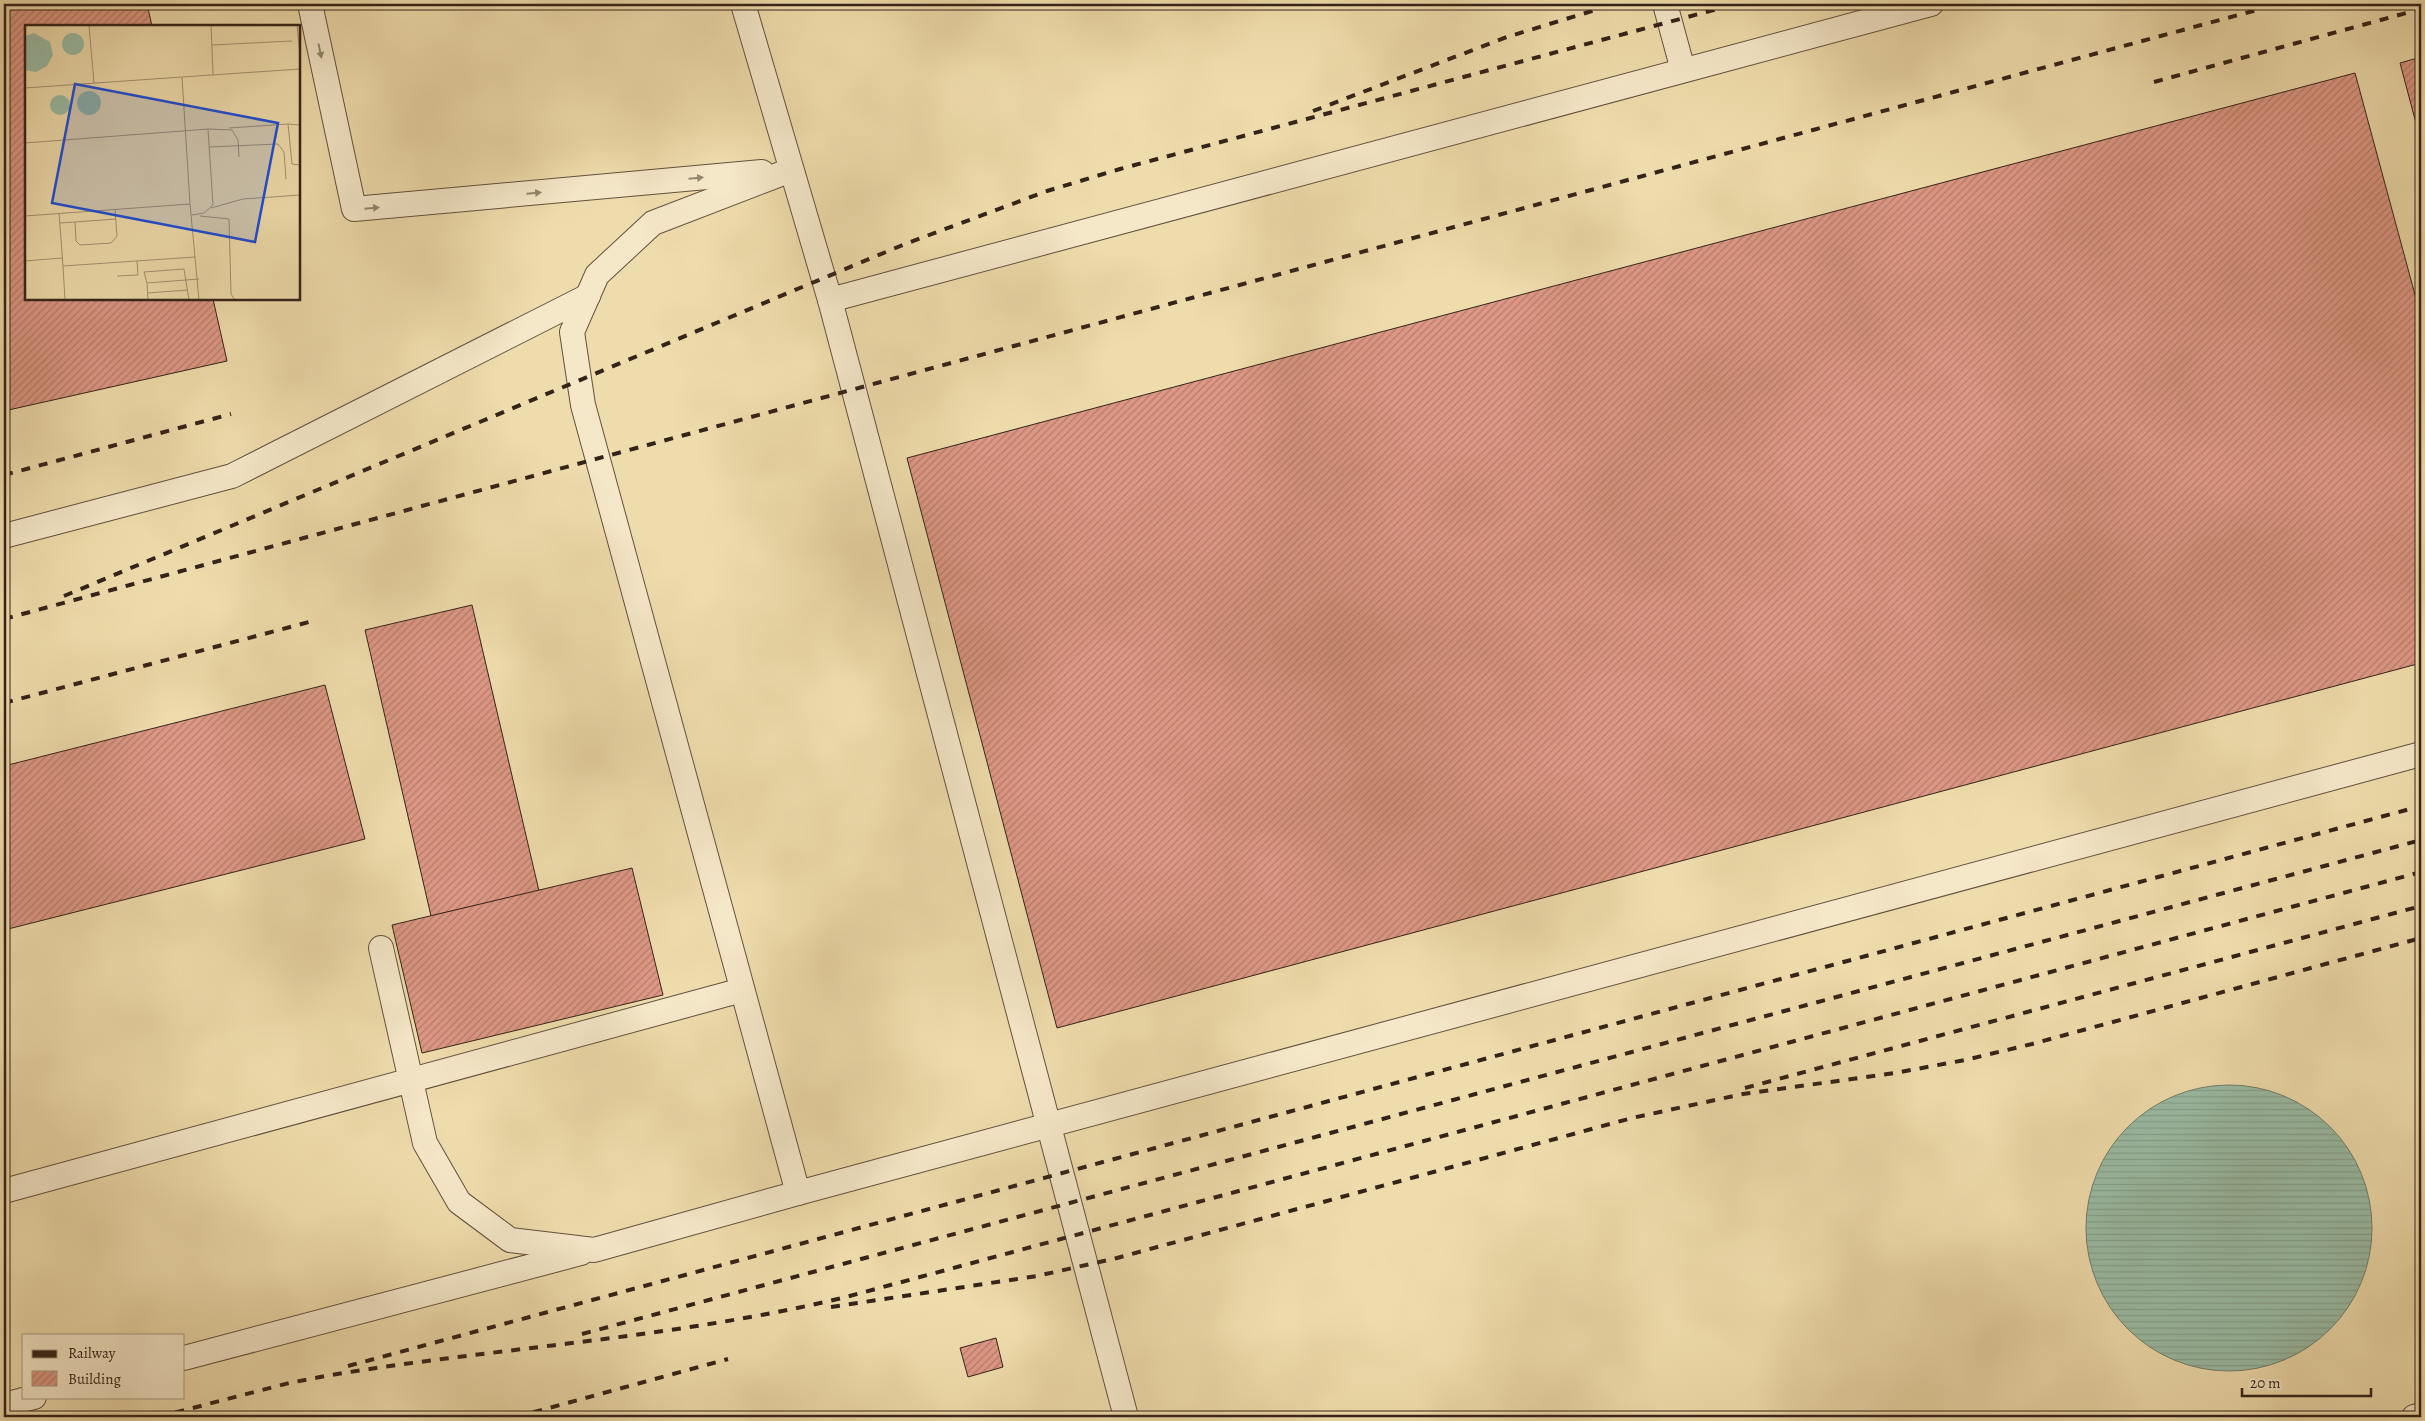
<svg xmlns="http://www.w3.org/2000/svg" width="2425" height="1421" viewBox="0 0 2425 1421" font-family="Alegreya,serif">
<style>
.water{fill:url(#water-rules);stroke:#717f6d}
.building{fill:url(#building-hatch);stroke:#342319}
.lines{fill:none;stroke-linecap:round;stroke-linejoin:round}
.lane-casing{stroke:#63513e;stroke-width:26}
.lane{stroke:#f5e8c9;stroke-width:24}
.rail{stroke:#342319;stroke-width:4;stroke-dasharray:9 9;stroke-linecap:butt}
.oneway{fill:#948671}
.inset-road{fill:none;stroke:#a49271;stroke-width:1}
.view{fill:#1d4ed8;fill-opacity:0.15;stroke:#1d4ed8;stroke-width:2.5}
.inset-edge{fill:none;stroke:#342319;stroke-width:2.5}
</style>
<defs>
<pattern id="water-rules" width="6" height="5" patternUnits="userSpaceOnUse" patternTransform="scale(1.25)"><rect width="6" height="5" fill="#9abca5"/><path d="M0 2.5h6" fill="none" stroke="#85a18d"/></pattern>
<pattern id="building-hatch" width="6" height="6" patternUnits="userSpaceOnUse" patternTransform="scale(1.25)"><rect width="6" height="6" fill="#de9885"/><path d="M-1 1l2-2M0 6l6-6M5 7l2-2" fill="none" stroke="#b57c6c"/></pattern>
</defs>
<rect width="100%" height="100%" fill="#efdcac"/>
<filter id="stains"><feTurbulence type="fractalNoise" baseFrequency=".004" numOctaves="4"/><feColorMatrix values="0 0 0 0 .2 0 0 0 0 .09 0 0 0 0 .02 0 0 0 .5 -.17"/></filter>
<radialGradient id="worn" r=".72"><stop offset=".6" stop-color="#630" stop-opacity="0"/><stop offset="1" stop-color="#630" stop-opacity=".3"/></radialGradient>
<circle class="water" cx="2229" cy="1228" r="143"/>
<g class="building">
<polygon points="4,4 147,4 152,26 26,26 26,299 213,299 227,361 4,411"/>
<polygon points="2421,57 2421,142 2400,63"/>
<polygon points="2355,73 2421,317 2421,663 1057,1028 907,458"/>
<polygon points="472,605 539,891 431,916 365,630"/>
<polygon points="325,685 365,839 4,930 4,766"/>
<polygon points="632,868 663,995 422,1053 392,925"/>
<polygon points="996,1338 1003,1367 968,1377 960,1348"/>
</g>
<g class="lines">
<g class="lane-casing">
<g id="lane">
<polyline points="310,4 354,209 762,172"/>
<polyline points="743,4 830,300 1931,4"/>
<polyline points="1665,4 1683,70"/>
<polyline points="830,300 1126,1417"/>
<polyline points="4,536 232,476 588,296"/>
<polyline points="381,948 425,1143 459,1202 510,1240 594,1250 798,1193 583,405 572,332 597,275 653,223 791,170"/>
<polyline points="4,1191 742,990"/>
<polyline points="798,1193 2421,754"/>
<polyline points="184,1358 581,1253"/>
<polyline points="4,1405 34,1397"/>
<polyline points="2414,1417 2421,1415"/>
</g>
</g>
<use href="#lane" class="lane"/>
<g class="rail">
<polyline points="2154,82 2421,9"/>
<polyline points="1313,111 1507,37 1615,4"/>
<polyline points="4,475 231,414"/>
<polyline points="64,596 905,244 1047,191 1120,169 1736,4"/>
<polyline points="4,619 2279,4"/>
<polyline points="4,703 309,622"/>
<polyline points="1745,1088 2421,906"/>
<polyline points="831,1307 1037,1276 1117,1258 1632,1118 1743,1094 1895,1073 1965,1060 2032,1044 2421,938"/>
<polyline points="582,1334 2421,840"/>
<polyline points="348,1366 2421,806"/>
<path d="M158,1417L289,1383L331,1375C502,1347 677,1338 846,1297L2421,872"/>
<polyline points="516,1417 728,1359"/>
</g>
</g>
<defs><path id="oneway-solid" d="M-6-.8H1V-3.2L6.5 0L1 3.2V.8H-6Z" transform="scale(1.25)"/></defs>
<g class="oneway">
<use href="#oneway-solid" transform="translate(320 51) rotate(78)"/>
<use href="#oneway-solid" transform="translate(696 178) rotate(-5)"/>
<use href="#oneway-solid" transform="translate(534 193) rotate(-5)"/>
<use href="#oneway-solid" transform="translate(372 208) rotate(-5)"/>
</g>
<g transform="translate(25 25)">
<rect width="275" height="275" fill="#efdcac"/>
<path d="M9,8L25,17L28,30L22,41L11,47L0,45V11ZM37 19a11 11 0 1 1 22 0a11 11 0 1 1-22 0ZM52 78a12 12 0 1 1 24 0a12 12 0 1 1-24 0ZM25 80a10 10 0 1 1 20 0a10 10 0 1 1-20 0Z" fill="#9abca5"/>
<path class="inset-road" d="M64,0L69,58M186,0L188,49M272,0L275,31M187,20L267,16M0,63L157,52M275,100L263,99L267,139L275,140M204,103L263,99M0,118L183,104M184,122L253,119L259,127L261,154M165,179L157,52L275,44M186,183L218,174L275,170M34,188L38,241L170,232M167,190L179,188L188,180L183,104L207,105L213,115L214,132M0,191L165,179L174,275M175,191L204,194L206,269L210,275M50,197L91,194M35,198L50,197L51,216L55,220L86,218L92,211L90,184M0,236L37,233M38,241L40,275M92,251L113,250L112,236M122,258L119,247L159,244L164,275M122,268L163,265M123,275L122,258L174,254"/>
<path class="view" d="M50,59L253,98L230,217L27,178Z"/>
<rect width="275" height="275" class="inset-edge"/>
</g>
<rect width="2425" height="1421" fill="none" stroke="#efdcac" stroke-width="20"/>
<rect x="5" y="5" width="2415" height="1411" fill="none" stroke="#342319" stroke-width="2.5"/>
<rect x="10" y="10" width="2405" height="1401" fill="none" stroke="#342319"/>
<rect x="22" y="1334" width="162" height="65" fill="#f5e8c9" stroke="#a89983"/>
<rect x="32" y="1350" width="25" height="8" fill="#342319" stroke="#a89983"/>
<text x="68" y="1358" font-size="15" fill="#342319">Railway</text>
<rect x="32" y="1371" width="25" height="15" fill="url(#building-hatch)" stroke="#a89983"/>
<text x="68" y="1384" font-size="15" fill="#342319">Building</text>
<path d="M2242 1388v8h129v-8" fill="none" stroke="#342319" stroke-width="2.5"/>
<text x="2250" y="1388" font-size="15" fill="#342319" stroke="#f5e8c9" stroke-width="4" paint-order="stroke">20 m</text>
<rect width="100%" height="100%" filter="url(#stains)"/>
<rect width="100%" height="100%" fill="url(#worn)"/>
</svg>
